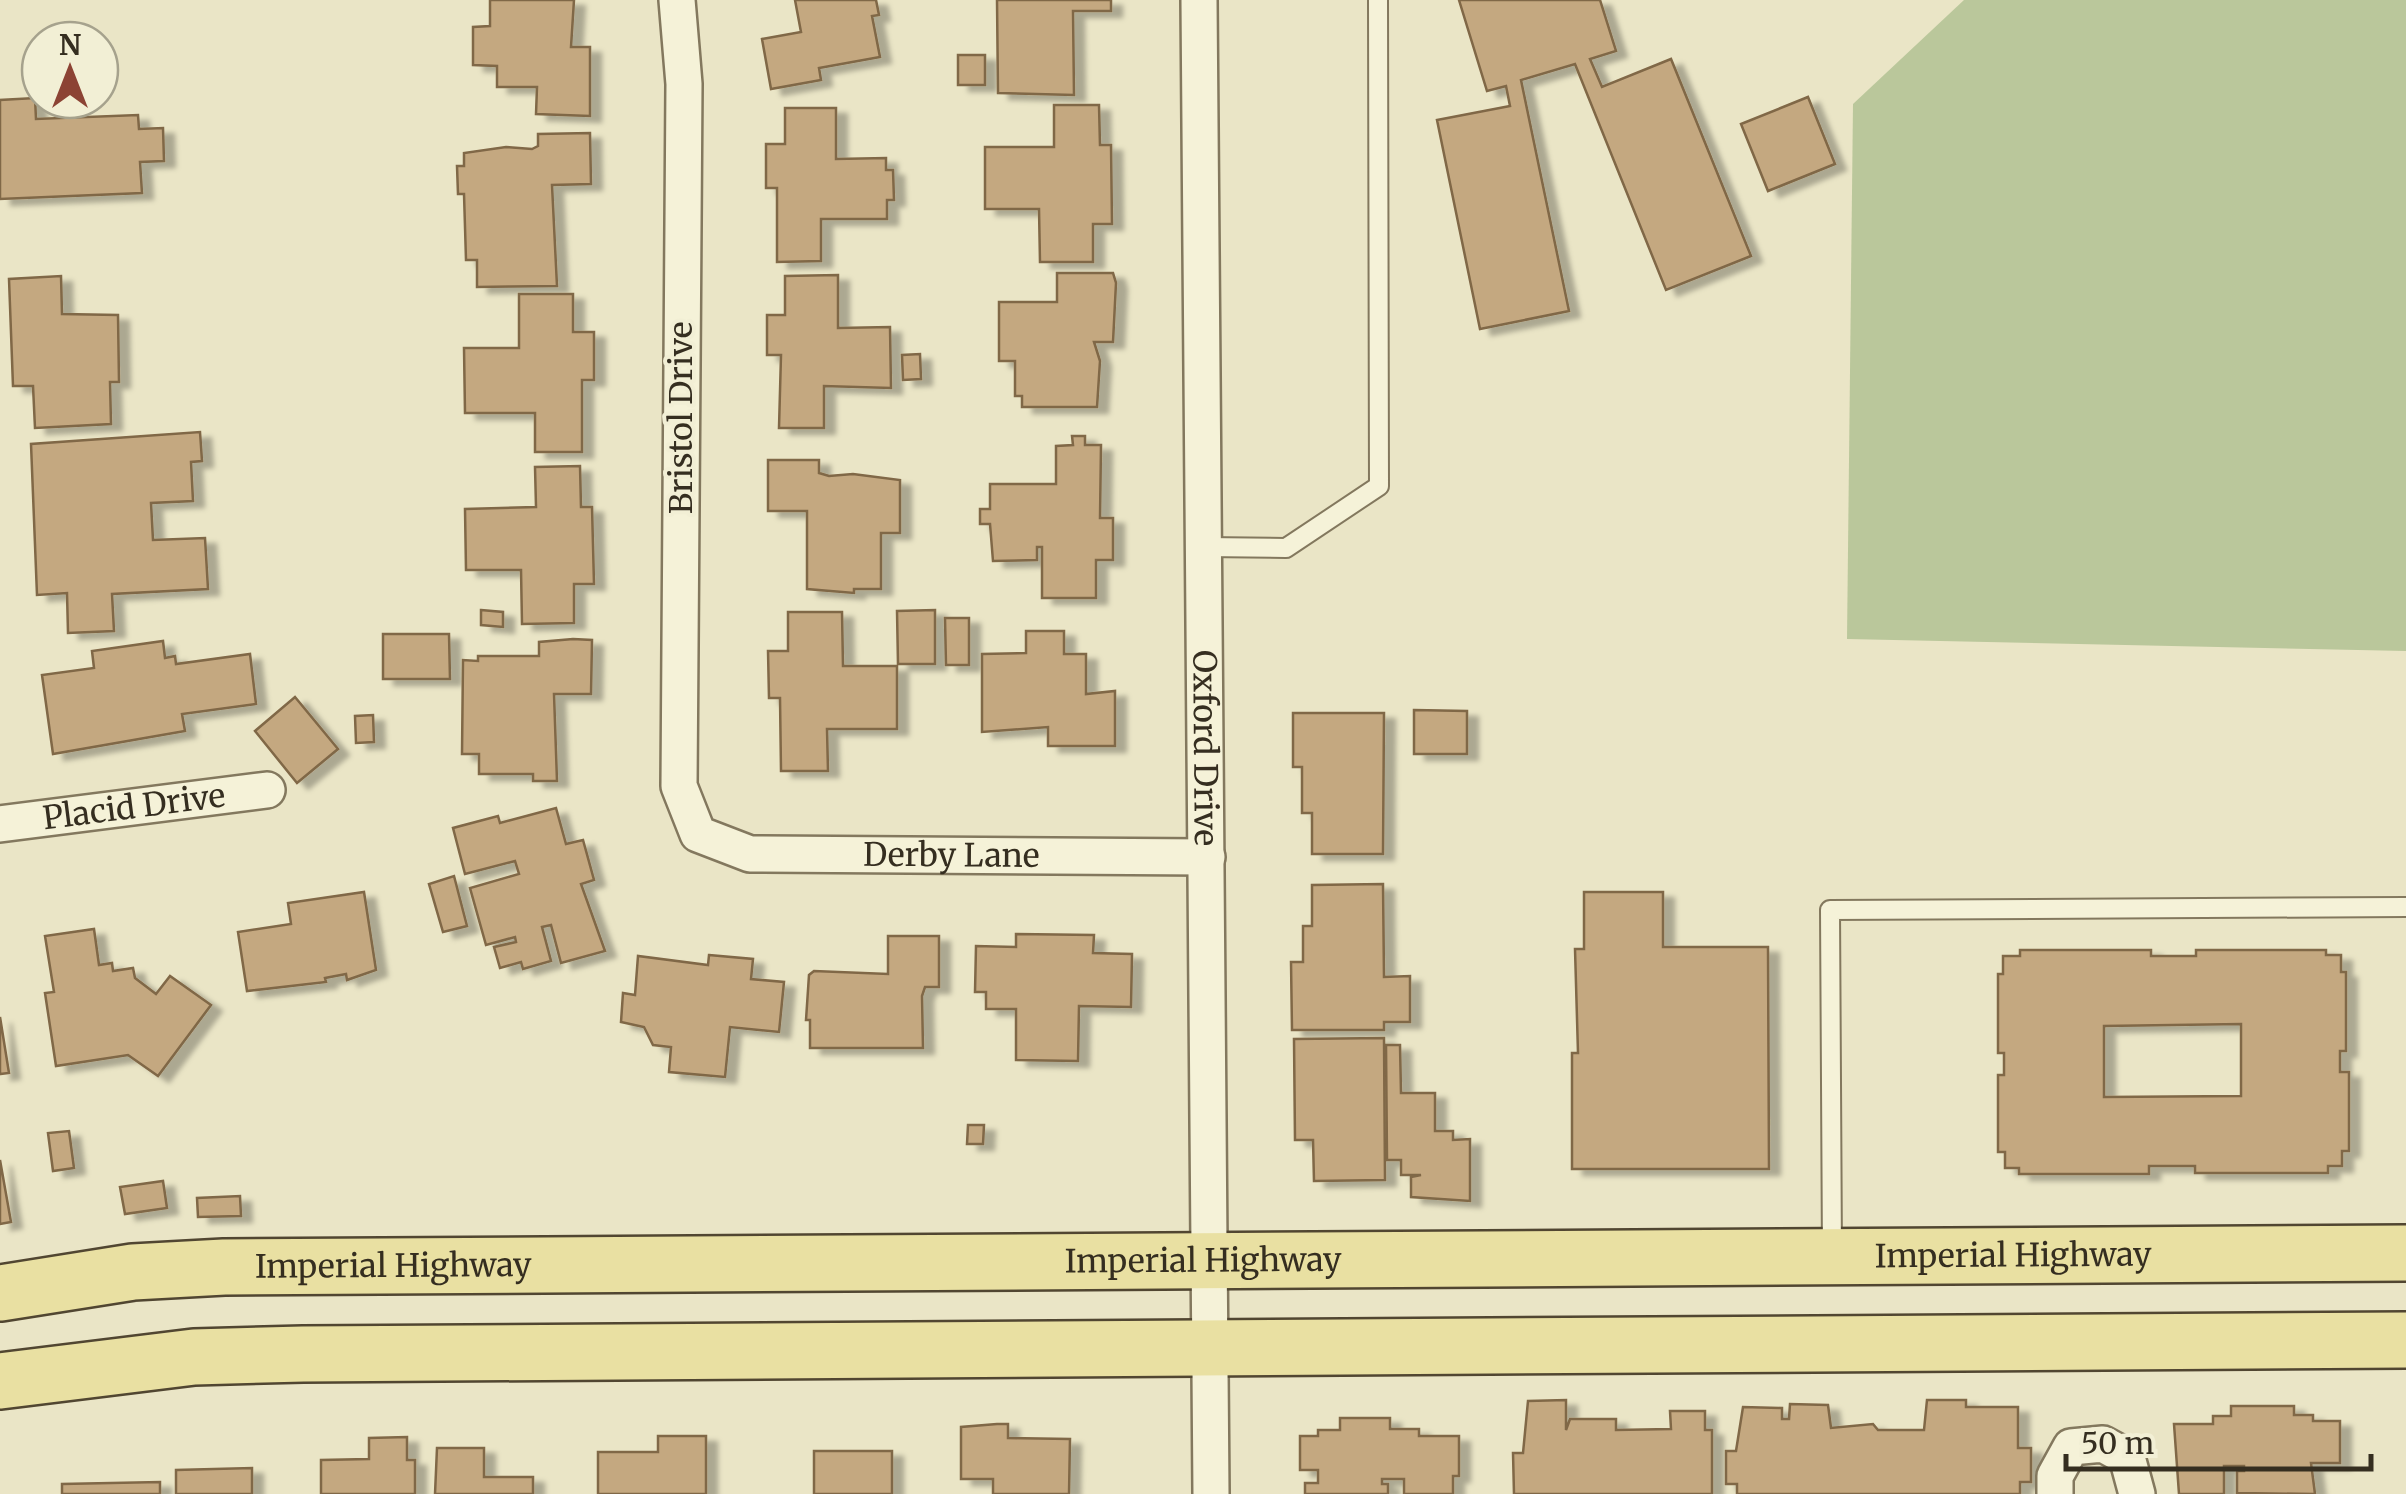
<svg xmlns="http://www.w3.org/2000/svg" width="2406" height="1494" viewBox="0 0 2406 1494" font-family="Merriweather,serif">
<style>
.green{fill:#bac79b}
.building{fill:#c4a880;stroke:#806746;stroke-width:2.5;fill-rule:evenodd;filter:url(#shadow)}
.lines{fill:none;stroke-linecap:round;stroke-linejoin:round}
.lane-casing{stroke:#83785e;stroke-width:22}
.street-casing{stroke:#83785e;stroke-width:40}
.primary-casing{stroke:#514631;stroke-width:60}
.lane{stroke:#f5f2d8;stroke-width:18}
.street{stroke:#f5f2d8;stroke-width:35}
.primary{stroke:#e9e0a2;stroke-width:55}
.labels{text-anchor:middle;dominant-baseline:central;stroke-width:8;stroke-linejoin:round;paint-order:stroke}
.street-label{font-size:32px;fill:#352e20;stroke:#f2efd5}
</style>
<defs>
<filter id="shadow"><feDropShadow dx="11" dy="6" stdDeviation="2.5" flood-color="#0004"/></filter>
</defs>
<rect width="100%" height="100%" fill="#eae5c6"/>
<polygon class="green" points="1964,0 2406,0 2406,651 1847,639 1853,104"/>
<g class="building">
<polygon points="490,0 574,0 571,47 590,47 590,116 536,114 537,87 497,87 497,66 473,65 473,27 490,26"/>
<polygon points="795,0 876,0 879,15 872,16 880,57 819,68 821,80 771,89 762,39 801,32"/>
<polygon points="997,0 1111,0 1111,11 1073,11 1074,95 998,93"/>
<polygon points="1459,0 1600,0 1616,51 1590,59 1602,87 1671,59 1751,256 1666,290 1575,64 1521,80 1569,311 1480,329 1437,120 1510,106 1506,86 1487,91"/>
<rect x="958" y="55" width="27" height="30"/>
<polygon points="1808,97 1835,164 1768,191 1741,124"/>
<polygon points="35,98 36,119 138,115 139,129 163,128 164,161 140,162 142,193 0,199 0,100"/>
<polygon points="1054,105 1099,105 1100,145 1111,145 1112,224 1093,224 1093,262 1040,262 1039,209 985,209 985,147 1054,147"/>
<polygon points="785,108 836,108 836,159 886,158 886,170 893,170 894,200 887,200 887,219 821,219 821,261 777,262 777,188 766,188 766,144 785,144"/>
<polygon points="590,133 591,184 552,185 557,286 477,287 477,260 466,260 464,194 458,194 457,166 464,166 464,153 506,147 532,149 538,146 538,134"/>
<polygon points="1057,273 1113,273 1116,283 1113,342 1094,342 1100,361 1097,407 1022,407 1022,396 1015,396 1015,361 999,361 999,302 1057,302"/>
<polygon points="838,275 838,328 890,327 891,388 824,386 824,428 779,428 781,355 767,355 767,315 785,315 785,276"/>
<polygon points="61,276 62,314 118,315 119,382 110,382 111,424 35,428 33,386 13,386 9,279"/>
<polygon points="519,294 573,294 573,332 594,332 594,380 582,380 582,452 535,452 535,413 465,413 464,348 519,348"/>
<polygon points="920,354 921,379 903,380 902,355"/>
<polygon points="200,432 202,461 191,462 193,501 151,503 153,540 205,538 208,589 112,594 114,631 68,633 67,593 37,595 31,444"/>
<polygon points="1072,436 1085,436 1085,445 1101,445 1100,518 1113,518 1113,560 1096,560 1096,598 1042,598 1042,547 1037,547 1037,560 993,561 990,524 980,524 980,509 990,509 990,484 1056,484 1056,446 1073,445"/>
<polygon points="768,460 819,460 819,473 829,476 853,474 900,480 900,533 881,533 881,589 854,589 854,593 807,589 807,511 768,511"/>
<polygon points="580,466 581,507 592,507 594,584 574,584 574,623 522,624 521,570 466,570 465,509 536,507 535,467"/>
<polygon points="481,610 503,612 503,627 481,625"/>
<polygon points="935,610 935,664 898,664 897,611"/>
<polygon points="788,612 842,612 843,666 897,666 897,729 827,729 828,771 781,771 780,698 769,698 768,651 788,651"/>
<polygon points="945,618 969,618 969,665 946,665"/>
<polygon points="1026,631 1064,631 1064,654 1086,654 1086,694 1115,691 1115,746 1048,746 1048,727 982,732 982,654 1026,653"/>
<polygon points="383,634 449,634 450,679 383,679"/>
<polygon points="573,639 592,640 591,694 554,694 557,781 533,781 533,774 479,774 479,754 462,754 463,660 478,661 478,656 539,656 539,642"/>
<polygon points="163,641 165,658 175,656 176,664 250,654 256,704 182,714 185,731 53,754 42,675 94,668 92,651"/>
<polygon points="295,697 338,749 297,783 255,731"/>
<polygon points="1414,710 1467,711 1467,754 1414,754"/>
<polygon points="1293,713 1384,713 1383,854 1312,854 1312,813 1302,813 1302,767 1293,767"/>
<polygon points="373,715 374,742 356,743 355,716"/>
<polygon points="556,808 566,844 583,840 594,880 581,884 605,951 561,963 551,925 542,927 551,961 523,969 521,962 500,968 494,947 516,942 515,937 486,945 470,888 519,874 515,861 465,874 453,828 498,816 500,823"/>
<polygon points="454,876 467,926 443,932 429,884"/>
<polygon points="1383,884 1384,977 1410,976 1410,1022 1384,1022 1384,1030 1292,1030 1291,962 1303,962 1303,926 1312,926 1312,885"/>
<polygon points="364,892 376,970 347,980 346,974 325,978 326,982 247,991 238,932 291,924 288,903"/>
<polygon points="1584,892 1663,892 1663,947 1768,947 1769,1169 1572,1169 1572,1053 1578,1053 1575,949 1584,949"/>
<polygon points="94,929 99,965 112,963 113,971 133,968 135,978 156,994 170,976 211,1005 158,1076 128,1055 56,1066 45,993 54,992 45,936"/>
<polygon points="1016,934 1094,935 1093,953 1132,954 1131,1007 1079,1006 1078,1061 1016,1060 1016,1009 986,1009 986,992 975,992 976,946 1016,947"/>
<polygon points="888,936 939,936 939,987 925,987 922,996 923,1048 810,1048 810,1020 806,1020 809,975 814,971 888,974"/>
<path d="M2020,950H2151V956H2196V950H2326V955H2341V972H2346V1051H2340V1072H2349V1151H2342V1166H2328V1173H2195V1166H2149V1174H2019V1168H2005V1152H1998V1075H2004V1053H1998V974H2003V956H2020ZM2241,1024V1096L2104,1097V1026Z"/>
<polygon points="709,955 753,959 751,979 784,982 779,1032 730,1027 725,1077 669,1072 671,1047 653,1045 644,1027 621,1022 623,993 635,995 638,956 708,965"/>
<polygon points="0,1017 9,1073 0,1074"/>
<polygon points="1384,1038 1385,1180 1314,1181 1313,1140 1295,1140 1294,1039"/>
<polygon points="1386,1045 1400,1045 1401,1093 1435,1093 1435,1131 1453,1131 1453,1140 1470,1139 1470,1201 1411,1197 1411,1177 1421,1175 1401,1175 1401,1160 1387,1160"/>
<polygon points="968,1125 984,1125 983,1144 967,1144"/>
<polygon points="69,1131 74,1168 53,1171 48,1133"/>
<polygon points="0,1160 11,1222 0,1224"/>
<polygon points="163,1181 167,1208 125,1214 120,1187"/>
<polygon points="240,1196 241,1216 198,1217 197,1198"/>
<polygon points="1566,1400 1566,1430 1570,1419 1616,1419 1616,1430 1671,1429 1670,1411 1705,1411 1705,1430 1712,1430 1712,1494 1514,1494 1513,1453 1523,1453 1528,1401"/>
<polygon points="1927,1400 1966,1400 1966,1407 2018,1407 2018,1448 2031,1448 2031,1482 2020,1482 2020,1494 1737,1494 1737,1484 1726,1484 1726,1451 1736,1451 1743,1407 1782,1408 1782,1419 1789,1419 1790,1404 1828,1405 1831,1428 1873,1424 1878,1430 1924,1430"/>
<polygon points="2231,1406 2294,1406 2294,1415 2313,1415 2313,1421 2340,1421 2340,1463 2311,1463 2315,1494 2237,1493 2237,1471 2244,1471 2244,1466 2224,1466 2224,1494 2179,1494 2174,1424 2213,1424 2213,1416 2231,1416"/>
<polygon points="1340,1418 1390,1418 1390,1429 1419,1429 1419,1436 1459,1436 1459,1476 1453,1476 1453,1494 1404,1494 1404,1479 1382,1479 1382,1484 1388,1484 1388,1494 1305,1494 1305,1483 1318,1483 1318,1470 1300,1470 1300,1436 1318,1436 1318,1430 1340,1430"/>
<polygon points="997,1424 1008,1424 1008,1438 1070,1439 1069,1494 993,1494 993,1479 961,1479 961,1427"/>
<polygon points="658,1436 706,1436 706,1494 598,1494 598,1452 658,1452"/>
<polygon points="407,1437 407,1460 415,1460 415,1494 321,1494 321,1460 369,1459 369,1438"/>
<polygon points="437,1448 484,1448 484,1477 533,1477 533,1494 435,1494"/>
<rect x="814" y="1451" width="78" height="43"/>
<polygon points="252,1468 252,1494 176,1494 176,1470"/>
<polygon points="160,1482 160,1494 62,1494 62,1484"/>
</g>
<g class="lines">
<g class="lane-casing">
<g id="lane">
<polyline points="1204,547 1286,548 1379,486 1378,0"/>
<polyline points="1832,1254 1830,910 2406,907"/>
</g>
</g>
<g class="street-casing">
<g id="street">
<path id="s1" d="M677,0L684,84L679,786L698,834L750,854L1207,857"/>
<path id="s2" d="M1199,0L1211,1494"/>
<path id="s3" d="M0,824L267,790"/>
<polyline points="2055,1494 2055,1476 2071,1447 2103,1444 2127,1457 2137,1494"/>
</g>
</g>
<g class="primary-casing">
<g id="primary">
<path id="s4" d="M0,1293L133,1272L224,1267L2406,1253"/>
<polyline points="0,1381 194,1357 303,1354 2406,1340"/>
</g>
</g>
<use href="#lane" class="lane"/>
<use href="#street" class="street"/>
<use href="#primary" class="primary"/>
</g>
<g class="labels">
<g class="street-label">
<text transform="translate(681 418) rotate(-90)">Bristol Drive</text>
<text stroke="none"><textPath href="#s2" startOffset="748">Oxford Drive</textPath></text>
<text stroke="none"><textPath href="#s3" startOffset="135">Placid Drive</textPath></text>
<text stroke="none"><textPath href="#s1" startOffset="1095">Derby Lane</textPath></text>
<text stroke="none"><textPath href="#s4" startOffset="2015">Imperial Highway</textPath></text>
<text stroke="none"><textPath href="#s4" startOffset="1205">Imperial Highway</textPath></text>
<text stroke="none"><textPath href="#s4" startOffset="395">Imperial Highway</textPath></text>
</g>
</g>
<g transform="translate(70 70)"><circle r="48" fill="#f2efd5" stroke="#a6a28d" stroke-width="2.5"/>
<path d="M0-8L18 38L0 25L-18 38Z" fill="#8c4334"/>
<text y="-15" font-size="28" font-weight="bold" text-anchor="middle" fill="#352e20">N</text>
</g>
<path d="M2066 1454v15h305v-15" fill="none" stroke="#352e20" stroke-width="5"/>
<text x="2081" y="1454" font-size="30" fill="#352e20" stroke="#f2efd5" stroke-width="8" paint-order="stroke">50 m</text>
</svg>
